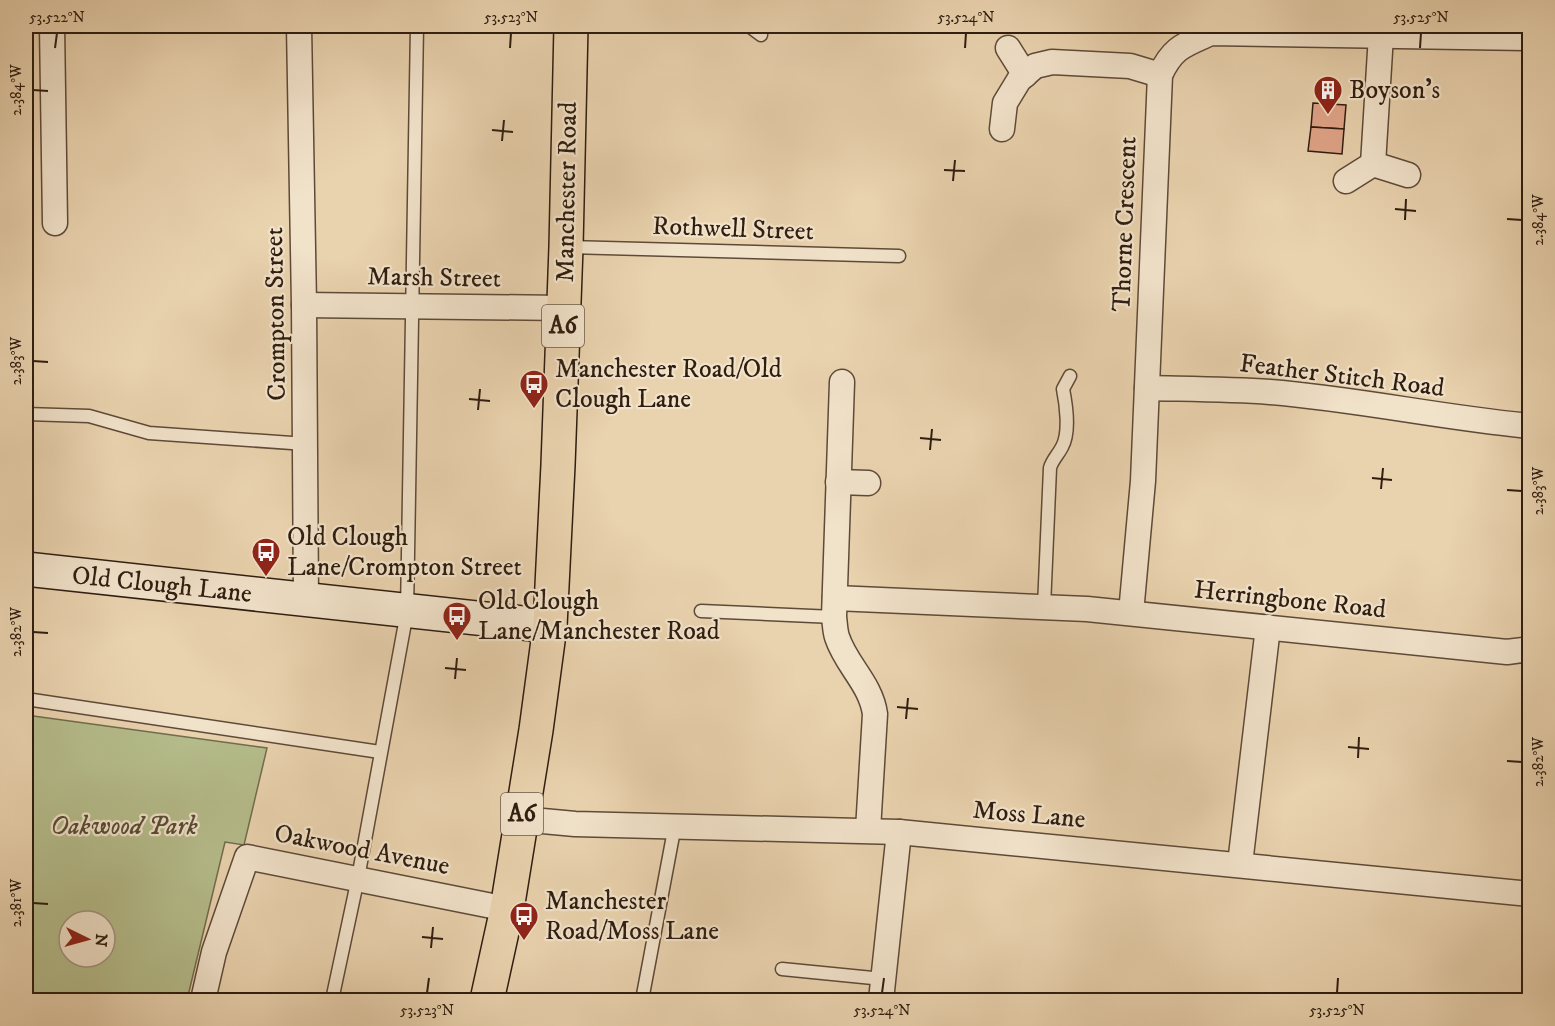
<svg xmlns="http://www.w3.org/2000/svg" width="1555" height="1026" viewBox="0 0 1555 1026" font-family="'IM FELL DW Pica',serif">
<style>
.green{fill:#b5bc8b;stroke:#726c4e;stroke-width:1.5;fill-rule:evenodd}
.building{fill:#e0a488;stroke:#2f1d10;stroke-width:1.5}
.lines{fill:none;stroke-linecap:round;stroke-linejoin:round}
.lane-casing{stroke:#5e4a38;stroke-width:15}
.street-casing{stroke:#5e4a38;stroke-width:27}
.secondary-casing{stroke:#2f1d10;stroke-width:36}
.primary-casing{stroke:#2f1d10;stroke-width:36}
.lane{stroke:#f1e2ca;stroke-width:12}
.street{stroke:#f1e2ca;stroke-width:24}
.secondary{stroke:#f1e2ca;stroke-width:33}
.primary{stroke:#e9d2ae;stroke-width:33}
.ticks{fill:none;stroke:#2f1d10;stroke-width:2}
.labels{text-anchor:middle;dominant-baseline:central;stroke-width:4.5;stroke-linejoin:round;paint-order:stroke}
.shield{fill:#f1e2ca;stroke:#695848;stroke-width:1.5}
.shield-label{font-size:24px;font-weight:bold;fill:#2f1d10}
.poi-label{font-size:26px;fill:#2f1d10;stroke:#f1e2ca;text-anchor:start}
.street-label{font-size:26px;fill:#2f1d10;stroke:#f1e2ca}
.park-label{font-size:26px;font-style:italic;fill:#574d35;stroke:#f1e2ca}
.neatline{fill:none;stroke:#2f1d10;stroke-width:2}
.ticks-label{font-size:15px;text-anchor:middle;fill:#2f1d10}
</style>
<rect width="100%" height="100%" fill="#e9d2ae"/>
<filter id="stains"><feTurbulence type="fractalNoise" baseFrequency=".00333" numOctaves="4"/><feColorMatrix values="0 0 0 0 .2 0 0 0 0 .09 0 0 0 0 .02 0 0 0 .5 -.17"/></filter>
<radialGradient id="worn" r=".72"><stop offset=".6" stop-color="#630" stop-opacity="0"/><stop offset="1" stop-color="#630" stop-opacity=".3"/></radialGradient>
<path class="green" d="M26,715L267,748L244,845L225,842L187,1000H26ZM69,921H105V957H69Z"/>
<g class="building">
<polygon points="1313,103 1346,105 1344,129 1311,127"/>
<polygon points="1311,127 1344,129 1342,154 1308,151"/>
</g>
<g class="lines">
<g class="lane-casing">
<g id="lane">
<polyline points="749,26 761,35"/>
<polyline points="568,247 899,256"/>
<polyline points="26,414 89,416 149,433 306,444"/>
<path d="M1044,607L1050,468C1052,460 1058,455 1062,447C1070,433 1066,404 1063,389L1070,376"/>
<polyline points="701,611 834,617"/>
<polyline points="26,699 380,752"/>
<polyline points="782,969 883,979"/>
<polyline points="332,1000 358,878 407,612 417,26"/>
<polyline points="642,1000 675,825"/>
</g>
</g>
<g class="street-casing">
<g id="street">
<polyline points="52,26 55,223"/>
<polyline points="299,26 304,305 306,601"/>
<polyline points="1008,48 1025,75"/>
<polyline points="1002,129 1005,103 1019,80 1035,66 1052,62 1130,66 1160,75"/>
<polyline points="1373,164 1381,35"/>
<polyline points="1346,181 1373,164 1408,175"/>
<polyline points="304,305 563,308"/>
<path d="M842,382L834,617C835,624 835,631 837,637C846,665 871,684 875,714L868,830"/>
<path d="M1147,388C1188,389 1229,389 1270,392C1357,399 1443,418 1530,426"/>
<polyline points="838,482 868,483"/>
<polyline points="835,598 1087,609 1507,652 1530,649"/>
<path d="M1131,613L1143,481L1160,75C1173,47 1184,45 1211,33L1530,38"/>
<polyline points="521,819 575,824 899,832 1530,894"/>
<polyline points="1240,864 1268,627"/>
<polyline points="203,1000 214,952 247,857 507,909"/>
<polyline points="881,1000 899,832"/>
</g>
</g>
<g class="secondary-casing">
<polyline id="secondary" points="26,569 550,626"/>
</g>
<g class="primary-casing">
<polyline id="primary" points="487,1000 507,909 536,730 550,626 558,465 566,247 571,26"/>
</g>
<use href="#lane" class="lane"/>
<use href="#street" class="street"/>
<use href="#secondary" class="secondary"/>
<use href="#primary" class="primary"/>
</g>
<path class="ticks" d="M55,48L57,33M510,48L511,33M965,48L966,33M1420,48L1421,33M33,90L48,91M492,130L513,132M502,141L504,120M944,170L965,171M953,181L955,160M1395,209L1416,211M1507,219L1522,220M1405,220L1406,199M33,361L48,362M469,399L490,401M478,410L480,389M920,438L941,440M930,450L932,429M1372,478L1392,480M1381,489L1383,468M1507,490L1522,491M33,632L48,633M445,668L466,670M455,679L457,658M897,707L918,709M906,719L908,698M1348,747L1369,749M1358,758L1359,737M1507,761L1522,762M33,903L48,904M422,937L443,939M431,948L433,927M427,993L429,978M882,993L884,978M1337,993L1338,978"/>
<defs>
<g id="building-pin" transform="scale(1.5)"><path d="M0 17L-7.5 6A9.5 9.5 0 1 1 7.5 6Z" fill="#8f2418" stroke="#f1e2ca"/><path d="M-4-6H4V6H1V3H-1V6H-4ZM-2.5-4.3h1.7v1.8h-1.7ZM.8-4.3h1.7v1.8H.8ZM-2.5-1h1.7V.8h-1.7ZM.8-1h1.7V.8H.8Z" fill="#fff"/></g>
<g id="bus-pin" transform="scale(1.5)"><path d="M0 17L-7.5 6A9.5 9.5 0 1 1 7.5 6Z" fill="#8f2418" stroke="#f1e2ca"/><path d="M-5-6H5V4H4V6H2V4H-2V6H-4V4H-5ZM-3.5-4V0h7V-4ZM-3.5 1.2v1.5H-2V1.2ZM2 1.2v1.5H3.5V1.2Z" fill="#fff"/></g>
</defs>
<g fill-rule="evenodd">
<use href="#building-pin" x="1328" y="90"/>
<use href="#bus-pin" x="534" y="384"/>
<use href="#bus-pin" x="266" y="552"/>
<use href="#bus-pin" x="457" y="616"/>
<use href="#bus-pin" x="524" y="916"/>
</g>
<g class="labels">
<g class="shield">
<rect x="542" y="305" width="42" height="42" rx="4.5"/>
<rect x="501" y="793" width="42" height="42" rx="4.5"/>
</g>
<g class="shield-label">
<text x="563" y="326">A6</text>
<text x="522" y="814">A6</text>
</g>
<g class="poi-label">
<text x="1349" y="90">Boyson's</text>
<text x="555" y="369">Manchester Road/Old<tspan x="555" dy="30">Clough Lane</tspan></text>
<text x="287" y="537">Old Clough<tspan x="287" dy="30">Lane/Crompton Street</tspan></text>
<text x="478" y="601">Old Clough<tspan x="478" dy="30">Lane/Manchester Road</tspan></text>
<text x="545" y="901">Manchester<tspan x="545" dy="30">Road/Moss Lane</tspan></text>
</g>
<g class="street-label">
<text transform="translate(567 192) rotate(-89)">Manchester Road</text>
<text transform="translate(1125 224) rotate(-88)">Thorne Crescent</text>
<text transform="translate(733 229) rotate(2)">Rothwell Street</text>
<text transform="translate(434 278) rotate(1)">Marsh Street</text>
<text transform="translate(276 314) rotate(-91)">Crompton Street</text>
<text transform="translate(1342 376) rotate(7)">Feather Stitch Road</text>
<text transform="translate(162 585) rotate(6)">Old Clough Lane</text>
<text transform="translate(1290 600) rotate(6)">Herringbone Road</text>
<text transform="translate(1029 815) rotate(5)">Moss Lane</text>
<text transform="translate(362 850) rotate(11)">Oakwood Avenue</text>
</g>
<g class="park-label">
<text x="124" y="826">Oakwood Park</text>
</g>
</g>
<rect width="1555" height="1026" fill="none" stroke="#e9d2ae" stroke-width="66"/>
<g transform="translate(87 939) rotate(95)"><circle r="28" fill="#f1e2ca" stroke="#a39380" stroke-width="1.5"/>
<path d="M0-4.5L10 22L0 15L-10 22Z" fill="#8f2418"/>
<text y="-9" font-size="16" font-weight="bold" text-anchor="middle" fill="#2f1d10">N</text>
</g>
<rect x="33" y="33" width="1489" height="960" class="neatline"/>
<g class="ticks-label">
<text x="57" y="22">53.522°N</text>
<text x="511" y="22">53.523°N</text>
<text x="966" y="22">53.524°N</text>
<text x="1421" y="22">53.525°N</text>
<text transform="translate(16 90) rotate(-90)" y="5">2.384°W</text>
<text transform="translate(1538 220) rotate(-90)" y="5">2.384°W</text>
<text transform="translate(16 361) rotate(-90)" y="5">2.383°W</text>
<text transform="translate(1538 491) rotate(-90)" y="5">2.383°W</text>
<text transform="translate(16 632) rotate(-90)" y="5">2.382°W</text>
<text transform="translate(1538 762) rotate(-90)" y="5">2.382°W</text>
<text transform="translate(16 903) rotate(-90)" y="5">2.381°W</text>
<text x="427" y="1015">53.523°N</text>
<text x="882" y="1015">53.524°N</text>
<text x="1337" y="1015">53.525°N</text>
</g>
<rect width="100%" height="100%" filter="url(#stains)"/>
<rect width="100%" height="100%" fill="url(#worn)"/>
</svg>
